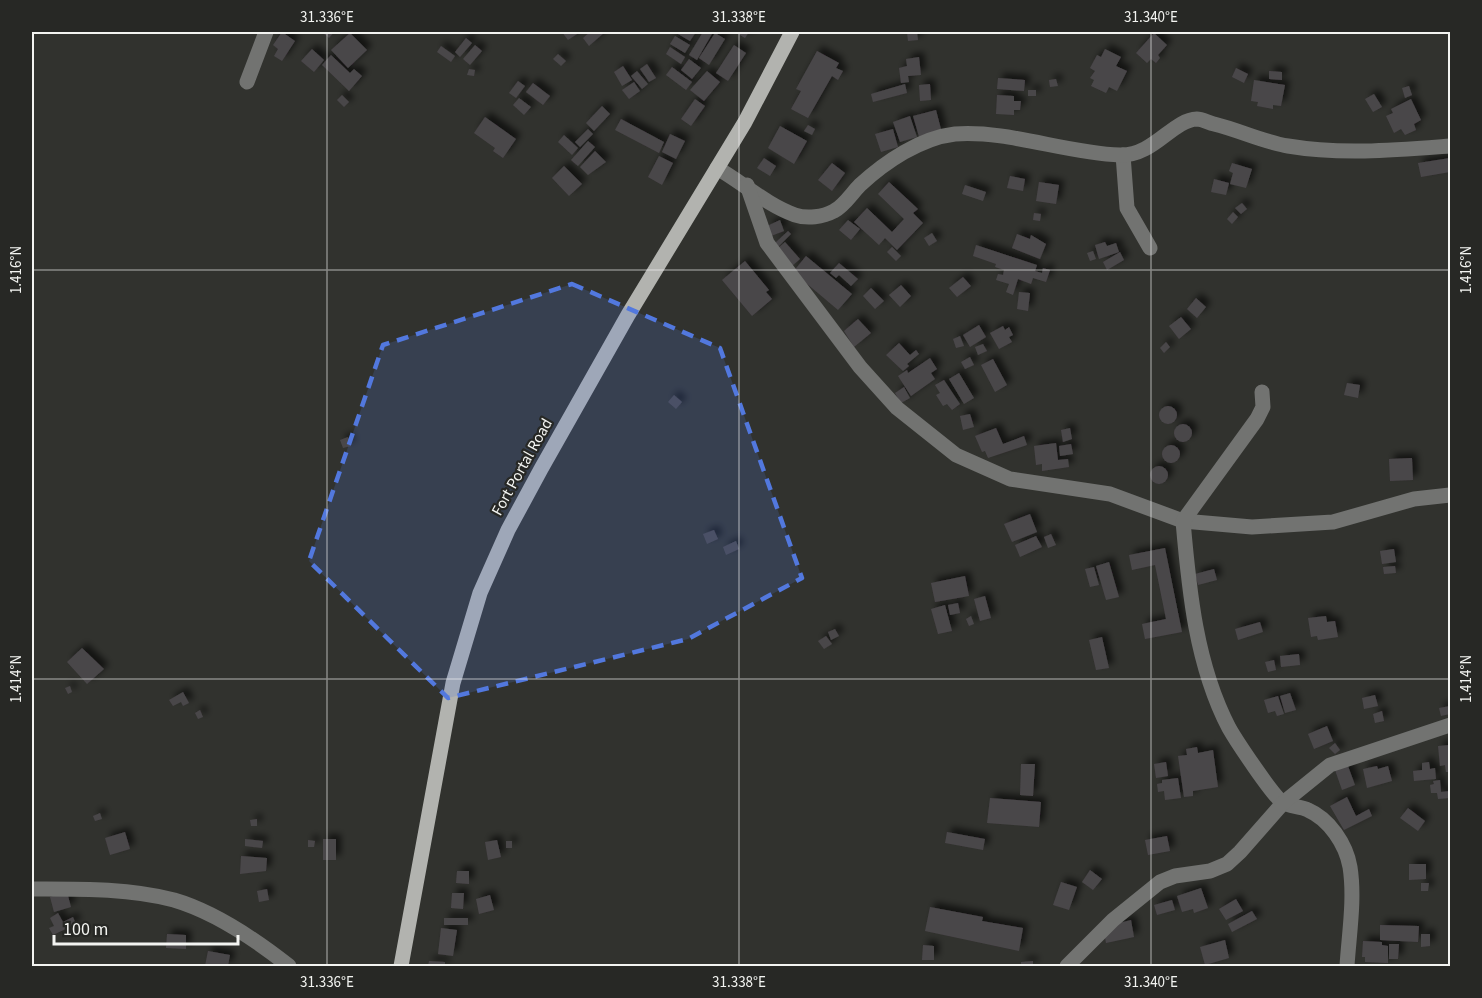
<svg xmlns="http://www.w3.org/2000/svg" width="1482" height="998" viewBox="0 0 1482 998" font-family="'Source Sans 3',sans-serif">
<style>
.building{fill:#4a464a;filter:url(#shadow)}
.lines{fill:none;stroke-linecap:round;stroke-linejoin:round}
.minor{stroke:#727371;stroke-width:15}
.major{stroke:#b2b3af;stroke-width:15}
.marked{fill:#5278de;fill-opacity:0.2;stroke:#5278de;stroke-width:4.5;stroke-dasharray:12 8;stroke-linejoin:round}
.ticks{fill:none;stroke:#f3f4f1;stroke-width:1.5;stroke-opacity:0.45}
.labels{text-anchor:middle;dominant-baseline:central;stroke-width:4.5;stroke-linejoin:round;paint-order:stroke}
.street-label{font-size:16px;fill:#f3f4f1;stroke:#272825}
.neatline{fill:none;stroke:#f3f4f1;stroke-width:2}
.ticks-label{font-size:15px;text-anchor:middle;fill:#f3f4f1}
</style>
<defs>
<filter id="shadow"><feDropShadow dx="5" dy="-5" stdDeviation="3" flood-color="#0009"/></filter>
</defs>
<rect width="100%" height="100%" fill="#31322e"/>
<g class="building">
<polygon points="282,32 295,41 282,61 274,56 278,49 273,45"/>
<polygon points="322,32 334,32 329,38"/>
<polygon points="562,32 576,32 577,34 568,40"/>
<polygon points="590,32 605,32 589,46 583,38"/>
<polygon points="679,32 696,32 690,41 678,34"/>
<polygon points="703,32 713,32 697,60 689,55"/>
<polygon points="735,32 749,32 745,38"/>
<polygon points="907,32 917,32 918,40 908,41"/>
<polygon points="350,33 367,50 348,68 331,50"/>
<polygon points="715,33 725,39 709,65 699,58"/>
<polygon points="1154,33 1167,45 1158,55 1160,58 1156,63 1151,59 1147,63 1136,53"/>
<polygon points="675,36 690,45 685,53 670,44"/>
<polygon points="466,38 472,43 460,57 455,52"/>
<polygon points="475,45 482,51 470,65 463,59"/>
<polygon points="734,45 746,53 728,81 716,73"/>
<polygon points="441,46 455,56 451,62 437,52"/>
<polygon points="670,47 685,57 681,64 666,54"/>
<polygon points="312,49 324,60 314,72 301,61"/>
<polygon points="1105,49 1121,57 1116,66 1127,71 1117,91 1109,87 1106,93 1091,86 1094,80 1090,78 1095,71 1090,68 1097,55 1101,57"/>
<polygon points="817,51 839,63 836,68 843,71 838,80 832,76 808,118 791,109 801,91 796,89"/>
<polygon points="558,54 566,61 561,66 553,59"/>
<polygon points="331,55 350,73 354,69 362,76 349,91 322,65"/>
<polygon points="919,57 921,75 908,76 909,82 901,83 899,68 907,66 906,59"/>
<polygon points="689,59 701,68 692,79 681,70"/>
<polygon points="647,64 656,78 649,82 640,69"/>
<polygon points="623,66 632,80 622,86 614,72"/>
<polygon points="672,67 692,82 686,90 666,75"/>
<polygon points="1236,68 1248,74 1244,83 1232,77"/>
<polygon points="469,69 475,70 474,76 467,75"/>
<polygon points="637,71 648,84 642,89 631,76"/>
<polygon points="707,71 720,82 704,101 690,90"/>
<polygon points="1269,71 1282,72 1282,80 1269,79"/>
<polygon points="998,78 1025,80 1024,91 997,89"/>
<polygon points="1056,79 1058,86 1050,87 1049,80"/>
<polygon points="1254,80 1285,85 1281,106 1273,105 1273,109 1257,106 1258,102 1251,101"/>
<polygon points="518,81 525,86 516,98 509,93"/>
<polygon points="634,82 640,91 629,99 622,90"/>
<polygon points="533,83 550,96 543,105 526,92"/>
<polygon points="905,84 907,93 873,102 871,94"/>
<polygon points="930,84 931,100 920,101 919,85"/>
<polygon points="1409,86 1412,95 1405,98 1402,88"/>
<rect x="1028" y="90" width="8" height="6"/>
<polygon points="1374,94 1382,107 1373,112 1365,99"/>
<polygon points="342,95 349,102 344,107 337,100"/>
<polygon points="997,95 1014,96 1014,101 1021,101 1020,110 1014,110 1014,115 996,114"/>
<polygon points="519,98 531,107 524,115 513,105"/>
<polygon points="695,99 705,106 691,126 681,119"/>
<polygon points="1411,99 1421,120 1414,124 1416,130 1405,135 1401,129 1394,133 1386,116 1393,113 1391,109"/>
<polygon points="602,106 610,114 594,131 586,123"/>
<polygon points="936,110 942,133 920,140 913,116"/>
<polygon points="910,116 917,137 900,142 893,122"/>
<polygon points="485,117 516,139 503,158 493,151 495,148 474,133"/>
<polygon points="621,119 664,142 659,153 615,130"/>
<polygon points="808,125 815,129 812,135 804,131"/>
<polygon points="780,126 807,141 794,164 768,148"/>
<polygon points="588,129 593,134 580,147 575,142"/>
<polygon points="893,129 898,147 881,152 875,134"/>
<polygon points="670,134 685,141 676,159 662,152"/>
<polygon points="564,135 578,148 572,155 558,142"/>
<polygon points="588,141 595,147 578,166 571,160"/>
<polygon points="595,151 606,162 588,175 580,167"/>
<polygon points="659,156 673,163 662,185 648,177"/>
<polygon points="764,158 776,166 770,176 757,168"/>
<polygon points="1450,158 1450,172 1421,177 1418,163"/>
<polygon points="832,163 845,173 832,191 818,180"/>
<polygon points="1232,163 1252,169 1246,188 1230,184 1233,173 1229,171"/>
<polygon points="564,166 582,184 569,196 552,178"/>
<polygon points="1010,176 1025,179 1023,191 1007,188"/>
<polygon points="1214,179 1229,183 1226,195 1211,192"/>
<polygon points="889,182 918,209 913,213 923,223 897,250 885,238 879,245 854,222 867,208 892,232 904,219 878,194"/>
<polygon points="1039,182 1059,185 1056,204 1036,201"/>
<polygon points="965,185 986,192 983,201 962,194"/>
<polygon points="1242,203 1247,209 1241,214 1235,208"/>
<polygon points="1233,212 1238,217 1232,224 1227,219"/>
<polygon points="1034,213 1041,214 1040,221 1033,220"/>
<polygon points="780,220 784,231 771,236 767,226"/>
<polygon points="848,220 860,229 851,240 839,230"/>
<polygon points="788,231 791,234 778,247 775,243"/>
<polygon points="932,233 937,241 929,246 924,238"/>
<polygon points="1017,234 1030,239 1031,235 1046,244 1040,259 1012,248"/>
<polygon points="785,242 800,259 792,266 777,249"/>
<polygon points="1105,242 1107,246 1116,243 1119,252 1099,259 1095,245"/>
<polygon points="976,245 1037,265 1035,271 1042,273 1043,268 1050,270 1046,282 1033,278 1031,284 1018,279 1013,295 1006,292 1009,284 996,280 998,274 1003,275 1004,270 995,267 996,264 973,256"/>
<polygon points="892,247 901,256 896,261 887,252"/>
<polygon points="1093,251 1096,259 1090,261 1087,253"/>
<polygon points="1120,252 1124,260 1107,270 1103,262"/>
<polygon points="806,256 852,294 838,310 793,272"/>
<polygon points="745,261 769,290 766,292 772,299 752,316 722,280"/>
<polygon points="839,263 858,279 851,286 839,275 836,278 830,273"/>
<polygon points="963,277 971,286 957,297 949,288"/>
<polygon points="901,285 911,296 900,307 889,295"/>
<polygon points="871,288 884,301 875,309 863,296"/>
<polygon points="1019,292 1030,293 1028,311 1017,309"/>
<polygon points="1196,298 1206,307 1197,318 1187,309"/>
<polygon points="1181,317 1191,329 1179,339 1169,326"/>
<polygon points="858,319 871,333 854,347 844,331"/>
<polygon points="979,325 986,337 970,347 963,335"/>
<polygon points="1003,326 1005,330 1009,327 1013,335 1009,337 1012,342 999,349 990,333"/>
<polygon points="960,336 964,346 956,348 953,339"/>
<polygon points="1166,342 1170,347 1164,353 1160,348"/>
<polygon points="899,343 910,355 916,350 919,354 907,364 909,366 903,371 886,355"/>
<polygon points="983,344 987,351 978,355 975,347"/>
<polygon points="970,357 974,365 965,369 961,362"/>
<polygon points="930,358 937,369 931,373 935,379 911,396 898,376 907,370 908,373"/>
<polygon points="993,359 1007,385 995,392 981,365"/>
<polygon points="959,373 974,398 964,404 949,379"/>
<polygon points="944,380 960,404 952,410 947,404 943,406 936,395 940,393 935,385"/>
<polygon points="1347,383 1360,385 1358,398 1344,395"/>
<polygon points="904,387 910,398 901,403 895,393"/>
<polygon points="674,395 682,402 676,409 668,402"/>
<circle cx="1168" cy="415" r="9"/>
<polygon points="970,414 974,427 963,430 960,416"/>
<circle cx="1183" cy="433" r="9"/>
<polygon points="996,428 1003,444 1024,436 1027,445 988,458 985,451 982,452 975,436"/>
<polygon points="1070,428 1072,439 1063,442 1061,430"/>
<polygon points="348,437 351,446 343,448 340,440"/>
<polygon points="1056,443 1058,460 1068,459 1069,467 1042,471 1042,464 1036,465 1034,446"/>
<polygon points="1071,444 1073,454 1060,456 1059,446"/>
<circle cx="1171" cy="454" r="9"/>
<polygon points="1412,458 1413,480 1390,481 1389,459"/>
<circle cx="1159" cy="475" r="9"/>
<polygon points="1030,514 1037,532 1012,542 1004,524"/>
<polygon points="714,530 718,539 707,544 703,534"/>
<polygon points="1051,534 1056,545 1048,548 1044,537"/>
<polygon points="1036,536 1042,547 1020,557 1015,545"/>
<polygon points="736,541 739,549 726,555 723,547"/>
<polygon points="1165,548 1182,632 1145,639 1142,624 1166,619 1155,565 1132,570 1129,555"/>
<polygon points="1394,549 1396,562 1382,564 1380,551"/>
<polygon points="1109,562 1119,597 1106,600 1096,566"/>
<polygon points="1395,566 1396,573 1384,574 1383,567"/>
<polygon points="1094,567 1099,585 1090,587 1085,569"/>
<polygon points="1214,569 1217,580 1198,585 1195,574"/>
<polygon points="965,576 969,596 935,602 931,583"/>
<polygon points="985,596 991,618 980,621 974,599"/>
<polygon points="958,603 960,613 950,615 948,605"/>
<polygon points="945,605 952,631 938,634 931,609"/>
<polygon points="971,616 974,624 969,626 966,619"/>
<polygon points="1326,616 1327,622 1335,621 1338,637 1318,640 1317,636 1311,637 1308,618"/>
<polygon points="1260,622 1263,632 1238,640 1235,629"/>
<polygon points="835,629 839,636 831,640 828,632"/>
<polygon points="826,636 832,644 824,649 818,641"/>
<polygon points="1102,637 1109,668 1096,670 1089,640"/>
<polygon points="82,648 104,669 87,684 67,662"/>
<polygon points="1299,654 1300,665 1281,667 1280,656"/>
<polygon points="1274,660 1276,670 1268,672 1265,662"/>
<polygon points="70,686 72,692 68,694 65,688"/>
<polygon points="183,692 189,703 183,706 181,702 173,706 169,700"/>
<polygon points="1290,693 1296,710 1285,713 1280,696"/>
<polygon points="1375,695 1378,706 1364,709 1362,698"/>
<polygon points="1278,696 1284,714 1277,716 1275,711 1268,713 1264,700"/>
<polygon points="1450,706 1450,714 1441,716 1439,708"/>
<polygon points="200,710 203,717 198,719 195,713"/>
<polygon points="1382,711 1384,721 1375,723 1373,714"/>
<polygon points="1327,726 1333,741 1314,749 1308,734"/>
<polygon points="1335,743 1340,750 1335,754 1329,748"/>
<polygon points="1450,745 1450,772 1446,772 1445,765 1440,766 1438,746"/>
<polygon points="1197,747 1198,753 1213,750 1218,787 1193,791 1193,796 1184,797 1178,756 1187,755 1186,749"/>
<polygon points="1166,762 1168,776 1156,778 1154,764"/>
<polygon points="1429,762 1430,769 1435,768 1436,779 1414,781 1413,771 1422,770 1422,763"/>
<polygon points="1021,764 1035,764 1033,796 1020,795"/>
<polygon points="1348,766 1355,785 1342,790 1335,770"/>
<polygon points="1377,766 1378,769 1388,766 1392,781 1367,788 1363,769"/>
<polygon points="1178,778 1181,798 1165,800 1164,791 1158,792 1157,784 1162,783 1162,780"/>
<polygon points="1440,780 1441,792 1450,791 1450,798 1438,799 1437,793 1431,793 1430,785 1434,784 1433,781"/>
<polygon points="1347,797 1356,816 1369,809 1372,816 1344,830 1330,806"/>
<polygon points="990,798 1041,802 1039,827 987,823"/>
<polygon points="1408,808 1425,821 1418,831 1400,818"/>
<polygon points="100,813 102,819 95,821 93,816"/>
<polygon points="257,819 257,826 251,826 250,820"/>
<polygon points="125,832 130,849 110,855 105,838"/>
<polygon points="947,832 985,839 983,850 945,843"/>
<polygon points="1167,836 1170,851 1148,855 1145,840"/>
<polygon points="245,839 263,841 262,848 245,846"/>
<rect x="323" y="839" width="13" height="21"/>
<polygon points="308,840 315,841 314,847 308,847"/>
<polygon points="497,840 501,857 488,860 485,842"/>
<rect x="506" y="841" width="6" height="7"/>
<polygon points="241,856 267,858 266,871 240,874"/>
<polygon points="1409,864 1426,864 1426,879 1409,880"/>
<polygon points="1090,870 1102,879 1093,890 1082,882"/>
<polygon points="457,871 469,871 469,884 456,883"/>
<polygon points="1061,882 1077,887 1069,910 1053,905"/>
<polygon points="1421,883 1429,883 1428,891 1421,891"/>
<polygon points="1201,888 1208,908 1194,913 1193,909 1182,912 1177,896"/>
<polygon points="267,889 269,900 259,902 257,891"/>
<polygon points="67,892 71,907 54,912 50,897"/>
<polygon points="452,893 464,893 463,909 451,908"/>
<polygon points="490,895 494,910 479,914 476,899"/>
<polygon points="1236,899 1243,911 1226,920 1219,909"/>
<polygon points="1172,900 1175,910 1157,915 1154,905"/>
<polygon points="930,907 983,917 982,921 1023,928 1019,951 925,931"/>
<polygon points="1252,911 1257,919 1232,932 1228,924"/>
<polygon points="58,913 63,922 73,917 76,924 53,935 49,928 54,926 50,918"/>
<rect x="444" y="918" width="24" height="7"/>
<polygon points="1131,920 1134,937 1106,943 1103,927"/>
<polygon points="1380,925 1419,926 1418,942 1380,940"/>
<polygon points="441,928 457,930 453,956 438,954"/>
<polygon points="167,934 186,935 186,949 166,948"/>
<polygon points="1421,934 1430,934 1430,946 1421,947"/>
<polygon points="1225,940 1229,958 1205,965 1200,947"/>
<polygon points="1363,941 1382,942 1382,945 1388,946 1388,963 1365,962 1365,957 1362,957"/>
<polygon points="1389,944 1399,944 1398,959 1389,959"/>
<polygon points="923,945 934,946 934,960 922,960"/>
<polygon points="208,951 230,955 228,966 205,966"/>
<polygon points="429,961 445,962 445,966 428,966"/>
<polygon points="1033,961 1033,966 1021,966 1021,962"/>
</g>
<g class="lines">
<g class="minor">
<polyline points="247,82 266,32"/>
<polyline points="1123,155 1127,208 1150,248"/>
<path d="M717,168C743,183 767,205 795,215C807,219 823,217 834,211C844,206 852,193 860,185C885,162 920,138 955,134C1008,130 1065,153 1120,155C1154,156 1172,120 1197,119C1202,119 1209,123 1214,124C1239,130 1263,142 1288,146C1341,155 1397,150 1450,146"/>
<polyline points="747,185 767,243 860,367 897,408 956,455 1010,479 1110,494 1183,521 1252,527 1333,522 1414,499 1450,495"/>
<path d="M1262,392L1263,407L1257,419L1183,521C1189,590 1196,665 1229,728C1237,742 1271,793 1282,802C1289,807 1301,806 1308,810C1329,819 1346,844 1350,867C1355,899 1349,934 1347,966"/>
<path d="M32,889C78,889 128,888 174,900C215,912 256,940 289,966"/>
<polyline points="1067,966 1113,920 1160,882 1175,876 1210,871 1227,864 1240,852 1283,803 1330,765 1450,725"/>
</g>
<polyline class="major" points="401,966 453,683 480,593 508,530 541,469 628,315 745,122 792,32"/>
</g>
<path class="marked" d="M572,284L720,348L802,578L688,639L448,698L309,561L383,345Z"/>
<path class="ticks" d="M327,32V966M739,32V966M1151,32V966M32,270H1450M32,679H1450"/>
<g class="labels">
<g class="street-label">
<text transform="translate(522 467) rotate(-61)">Fort Portal Road</text>
</g>
</g>
<rect width="1482" height="998" fill="none" stroke="#272825" stroke-width="66"/>
<path d="M54 935v9h184v-9" fill="none" stroke="#f3f4f1" stroke-width="3"/>
<text x="63" y="935" font-size="18" fill="#f3f4f1" stroke="#272825" stroke-width="4.5" paint-order="stroke">100 m</text>
<rect x="33" y="33" width="1416" height="932" class="neatline"/>
<g class="ticks-label">
<text x="327" y="22">31.336°E</text>
<text x="739" y="22">31.338°E</text>
<text x="1151" y="22">31.340°E</text>
<text transform="translate(16 270) rotate(-90)" y="5">1.416°N</text>
<text transform="translate(1466 270) rotate(-90)" y="5">1.416°N</text>
<text transform="translate(16 679) rotate(-90)" y="5">1.414°N</text>
<text transform="translate(1466 679) rotate(-90)" y="5">1.414°N</text>
<text x="327" y="987">31.336°E</text>
<text x="739" y="987">31.338°E</text>
<text x="1151" y="987">31.340°E</text>
</g>
</svg>
